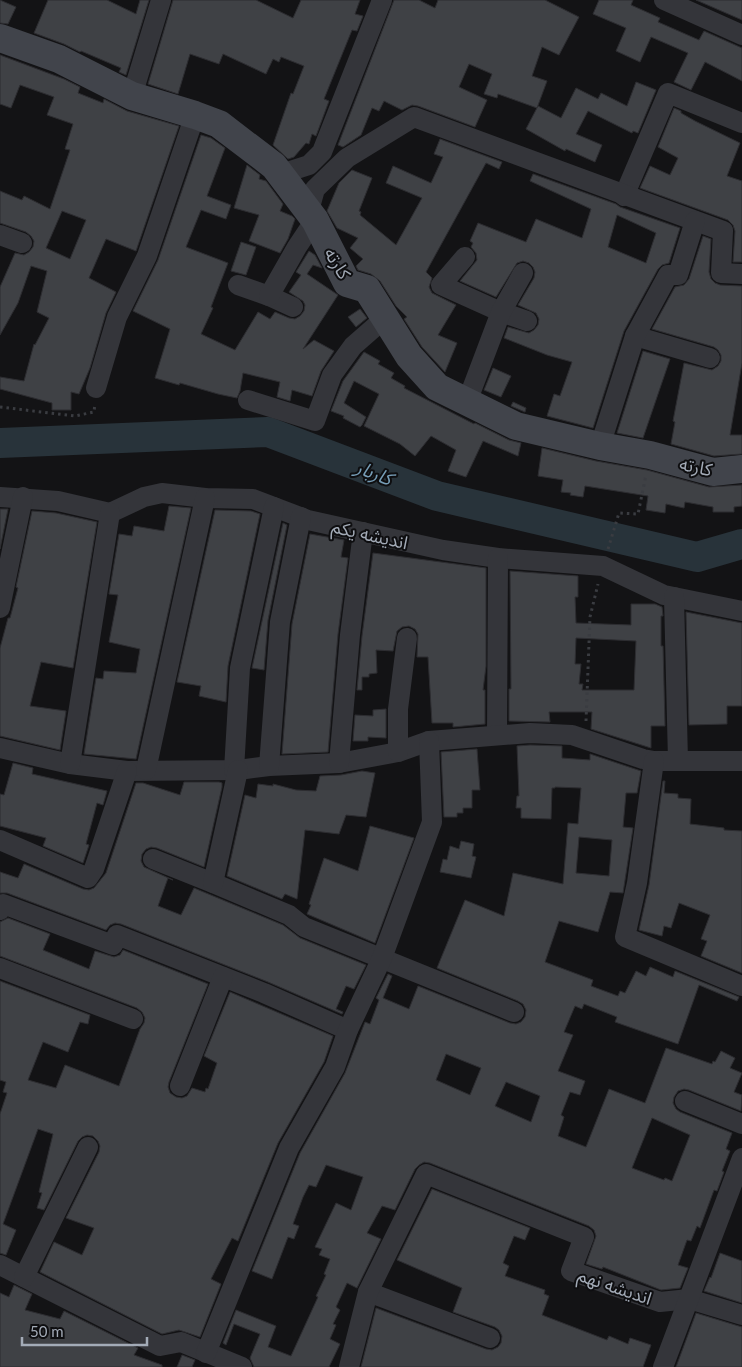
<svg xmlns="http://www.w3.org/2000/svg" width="742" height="1367" viewBox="0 0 742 1367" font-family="Lato,'Noto Sans Arabic',sans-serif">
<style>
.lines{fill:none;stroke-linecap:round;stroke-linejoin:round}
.river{stroke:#28333a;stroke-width:30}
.building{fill:#3f4145;stroke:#2d2d31;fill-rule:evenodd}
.path{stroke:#3a3c41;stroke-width:3;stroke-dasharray:2.5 4;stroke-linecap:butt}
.street{stroke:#34353a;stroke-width:20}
.secondary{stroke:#41444b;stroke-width:28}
.labels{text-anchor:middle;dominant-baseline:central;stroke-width:4;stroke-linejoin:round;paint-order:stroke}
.street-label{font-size:18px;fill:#a3abb7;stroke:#0e0e10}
.water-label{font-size:19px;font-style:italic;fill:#769db6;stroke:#0e0e10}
</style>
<rect width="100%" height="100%" fill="#131315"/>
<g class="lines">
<polyline class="river" points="0,443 268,432 437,496 697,557 742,544"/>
</g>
<g class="building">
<polygon points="0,0 16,7 8,24 0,23"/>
<polygon points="48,0 107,0 136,14 140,0 149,0 126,75 119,72 121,68 81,51 80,52 64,44 34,33"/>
<polygon points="173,0 256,0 293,18 301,0 360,0 355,14 363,16 357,31 352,30 324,99 329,101 316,136 312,134 309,144 306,143 294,157 288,159 273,145 291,93 293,94 304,66 281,57 279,62 273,59 266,74 223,54 219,64 190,54 178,94 148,84"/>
<polygon points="394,0 419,0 435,8 438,0 545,0 579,17 559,55 542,47 532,76 547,81 537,108 498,94 497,98 484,94 492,74 469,64 459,87 487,100 475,127 418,106 412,105 402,110 384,101 379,111 372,108 361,135 343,147 338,145"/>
<polygon points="599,0 633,0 631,5 660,18 658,22 699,40 704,31 742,48 742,81 705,62 691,90 674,82 688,53 651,37 640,62 616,51 626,28 593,14"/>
<polygon points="696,0 742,0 742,20"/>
<path d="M0,55L64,79L80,87L78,93L103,103L104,99L127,111L179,126L136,251L106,239L89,278L116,292L106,313L90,368L79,394L71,392V410H52V403L0,389V377L24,381L34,344L35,345L49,318L37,312L47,271L31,266L18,303L0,335V287L15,253L24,255L29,252L33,247L34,241L31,236L26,232L0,223V191L22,200L24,196L50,209L70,150L65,149L73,124L47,115L54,97L20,85L11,108L0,104ZM62,211L86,220L70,259L46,248Z"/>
<polygon points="636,82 656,90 638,133 633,131 632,133 588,111 576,134 602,145 595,162 566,149 565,151 526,129 538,106 561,118 576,88 598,99 601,93 627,106"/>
<polygon points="674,108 681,111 681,113 695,121 740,143 727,176 742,181 742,262 733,262 735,231 733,225 728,220 640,188 650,166 670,175 678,158 658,147"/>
<polygon points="201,135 211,138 225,148 207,196 231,205 226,219 201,210 186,247 228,263 211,307 213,308 201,334 235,350 258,312 270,319 275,312 289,318 295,319 300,316 304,311 305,305 303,301 289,292 301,275 296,272 309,251 315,255 322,268 313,265 307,274 338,295 303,349 314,340 334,351 321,371 312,396 292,390 290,401 277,397 280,382 243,373 240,391 237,398 218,394 180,383 179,385 155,378 170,329 133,311 158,260"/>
<polygon points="440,139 502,162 499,169 486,163 426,272 432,278 429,287 432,293 456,305 438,335 457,343 445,372 422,347 404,319 407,317 396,306 380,281 371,274 358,270 356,266 363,259 350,248 358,238 337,228 327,211 339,183 352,170 372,178 359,211 361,212 360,215 396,245 422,198 386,183 393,166 431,183 443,157 434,154"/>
<polygon points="247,165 260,175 259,179 266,181 283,204 280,211 292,216 295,219 288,239 280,253 249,241 259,215 234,208"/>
<path d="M533,174L616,204L620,207L680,228L669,263L662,265L658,269L624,331L593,428L547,416L554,394L560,396L572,362L547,355L504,338L508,327L529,333L534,330L538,325L539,319L536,313L518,305L534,278L535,272L533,267L529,263L523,261L517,263L496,297L460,281L477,260L476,253L471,247L473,243L470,241L478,223L526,242L536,219L582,238L591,209L530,181ZM617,215L656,233L646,263L608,247Z"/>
<polygon points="703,236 711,239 709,272 711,279 715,283 720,285 742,286 742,363 730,435 742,435 742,454 714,456 671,444 675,422 673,421 684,363 712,370 718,366 721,361 721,355 718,350 714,347 652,329 675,287 684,285 689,279"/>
<polygon points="241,242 256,247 246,275 231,271"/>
<polygon points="360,309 367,318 356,327 348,317"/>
<polygon points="643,351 670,359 643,438 617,433"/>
<polygon points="364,352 380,361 378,364 394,373 391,378 405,386 404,388 474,424 475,423 509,440 521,443 518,456 483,441 466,477 448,471 456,450 431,436 415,456 400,444 364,426 379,394 354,381 344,403 366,417 362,425 360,427 343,418 344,416 331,411 343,381"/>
<polygon points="493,368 511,376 501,397 484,390"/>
<polygon points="513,402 526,408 525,412 511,406"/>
<polygon points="542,448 596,461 647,470 709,487 742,485 742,506 734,507 734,512 713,512 713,507 685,502 684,508 666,504 665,513 646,510 648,496 585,486 583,497 570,495 571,493 561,492 563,480 538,476"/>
<polygon points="169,506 191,508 136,759 84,754 96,678 103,679 104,671 136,673 140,649 109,642 118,595 109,594 119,534 132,536 134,526 164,531"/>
<polygon points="0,509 8,509 0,549"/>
<polygon points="215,510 251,511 260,514 228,666 226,702 199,696 201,686 177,682"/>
<polygon points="32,511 56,513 97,522 73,668 41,662 30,706 66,711 60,750 0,736 0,648 8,618 10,618 18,588 16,587"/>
<polygon points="283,523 287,525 268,620 264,670 252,668"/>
<polygon points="310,534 344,540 341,557 348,558 338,634 328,752 282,754 292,624"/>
<polygon points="373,553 486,568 486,666 483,690 485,690 485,724 453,727 453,723 432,723 428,657 417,657 418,634 415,629 409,626 402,627 397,631 393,651 376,650 377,673 369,674 369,677 362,677 362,690 357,690 362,636"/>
<path d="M510,571L578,576V597H575L576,623L631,625V604H655L662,607L663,616H661V646H663L665,726H651V748L591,729L592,712H549L550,722L509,721V689H511ZM576,638L636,641L634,690H582L583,684H579L581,664H575Z"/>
<polygon points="686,612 742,623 742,706 727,706 727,724 689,725"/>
<polygon points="386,709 386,738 368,737 368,741 353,741 355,715 373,716 373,710"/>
<path d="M530,745L562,746V758L590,760V754L641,771L637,793H626L623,827L633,828L623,893L610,892L598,932L559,921L545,962L593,980L591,986L618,996L620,991L625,993L636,971L646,976L650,967L673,977L675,971L739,997L737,1001L699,985L678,1044L615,1022L617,1017L584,1004L582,1009L575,1006L564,1032L573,1035L558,1071L585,1081L580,1095L570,1092L561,1115L564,1117L558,1136L586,1147L609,1089L645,1103L666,1048L712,1064L713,1061L715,1062L721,1051L735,1058L730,1068L742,1073L734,1092L742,1095L741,1111L689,1090L684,1089L678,1091L674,1097L673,1103L676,1109L680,1112L732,1133L726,1149L730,1151L722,1171L724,1172L717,1191L714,1190L700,1228L697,1226L691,1241L687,1240L678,1265L688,1268L680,1288L661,1290L603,1267L602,1269L586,1264L596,1236L594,1230L589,1226L430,1163L424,1162L419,1165L415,1169L395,1210L382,1206L367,1233L381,1239L357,1288L347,1283L336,1307L340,1310L333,1324L336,1325L330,1339L340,1344L329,1367H254L250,1358L260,1334L234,1324L226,1345L223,1343L236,1310L276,1326L268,1347L291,1356L318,1297L316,1296L326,1275L324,1274L330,1259L319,1255L322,1249L315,1247L336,1203L351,1210L363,1177L326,1165L316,1187L309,1185L303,1197L293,1224L299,1226L294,1239L288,1237L272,1279L252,1271L300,1153L345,1073L365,1022L370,1024L379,1000L376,998L388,974L392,976L383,998L409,1009L418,986L510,1023L516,1024L521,1022L525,1017L526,1010L523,1004L518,1001L437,968L465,900L504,916L513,873L563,884L568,823L578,824L581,788L555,787V788H552L551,819L521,818V808H516L517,796H519L517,746ZM579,837L612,840L609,876L576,873ZM446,1054L481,1068L470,1095L436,1080ZM506,1082L540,1096L531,1122L495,1106ZM652,1118L690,1135L672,1181L665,1178L664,1180L632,1168Z"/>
<polygon points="477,749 480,790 472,790 472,808 463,808 463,813 457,813 457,817 444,817 441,752"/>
<polygon points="13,763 33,768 32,774 107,791 103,805 97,803 86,844 89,845 83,863 43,846 46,838 0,826 0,794 4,795"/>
<polygon points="362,771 375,773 366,817 346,815 339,834 305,830 297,899 285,894 282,899 227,876 245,795 256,798 258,784 273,786 273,784 296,790 316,791 320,776 341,775"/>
<polygon points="663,781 665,781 664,793 678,794 678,798 691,799 690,824 724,828 724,830 742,831 742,973 701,956 707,941 701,939 710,915 679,903 671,928 664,926 662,936 639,930 649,885"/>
<polygon points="184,782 219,782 222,783 222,787 204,867 157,848 151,847 146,849 142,854 141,861 144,867 173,880 168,878 158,906 181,915 194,888 283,925 300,938 366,965 354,989 346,986 336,1009 343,1012 342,1014 268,982 121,924 115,923 110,925 106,930 7,893 0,893 0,872 18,878 24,864 83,889 89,890 94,888 106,873 136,783 143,783 180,795"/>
<polygon points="370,826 414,838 375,943 307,914 311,905 309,904 324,858 358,871"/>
<polygon points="461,841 474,844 472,856 476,857 471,878 440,872 443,859 447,860 450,846 459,849"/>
<polygon points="8,918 50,934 43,950 89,969 95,951 114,957 120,955 123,950 208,984 169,1082 168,1087 170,1093 176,1097 182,1098 187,1096 192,1088 205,1092 206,1088 208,1089 217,1063 204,1056 230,992 333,1036 324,1062 278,1143 238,1241 232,1238 211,1279 221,1284 200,1337 179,1330 162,1334 40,1272 54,1242 82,1255 94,1228 66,1218 99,1152 100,1146 98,1141 93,1136 87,1135 82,1137 78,1141 44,1210 37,1208 42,1193 39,1192 53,1134 38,1129 3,1224 16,1230 6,1255 0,1253 0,1114 7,1093 3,1092 6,1082 0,1080 0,981 90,1015 88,1024 80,1022 68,1052 43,1042 28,1080 56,1088 65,1065 119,1086 140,1029 144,1023 145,1018 142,1012 137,1008 0,956 0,922"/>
<polygon points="432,1189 530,1228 525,1240 514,1236 503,1263 509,1266 505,1276 545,1290 544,1294 549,1296 542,1315 607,1340 609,1336 628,1344 630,1338 651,1345 643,1367 361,1367 376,1308 486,1349 492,1350 498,1347 501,1343 502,1336 499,1330 495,1327 453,1312 462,1288 397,1260"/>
<polygon points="720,1253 742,1261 742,1303 704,1291 710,1277 711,1278"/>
<polygon points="14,1285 32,1294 25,1310 60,1319 64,1311 138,1348 134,1355 162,1365 162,1367 0,1367 0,1293 9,1297"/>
<polygon points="696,1313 742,1327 742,1367 676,1367"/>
<polygon points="182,1355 195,1360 192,1367 177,1367"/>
</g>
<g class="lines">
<g class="path">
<polyline points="0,407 75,416 94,412 95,403"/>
<polyline points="608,549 619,513 638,514 646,475"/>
<polyline points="586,721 590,617 598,584"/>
</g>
<g class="street">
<polyline points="664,0 742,35"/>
<polyline points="132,96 161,0"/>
<polyline points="281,174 309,165 322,152 382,0"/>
<polyline points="624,196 668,93 742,123"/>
<polyline points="318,219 310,207 315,189 347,158 414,117 723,231 721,273 742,274"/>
<polyline points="0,235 22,243"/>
<polyline points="465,257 441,285 501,312 527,321"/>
<polyline points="238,285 269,296 293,307"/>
<polyline points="269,296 297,247 315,220"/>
<polyline points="635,336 710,358"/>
<polyline points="96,388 117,317 147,256 195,115"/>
<polyline points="248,400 315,421 332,375 353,346 385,318"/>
<polyline points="467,402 501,312 523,273"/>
<polyline points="600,446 635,336 668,275 678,275 695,221"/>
<polyline points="0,497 58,501 110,513 144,497 162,493 205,498 253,499 308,520 443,550 498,558 603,566 664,595 742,611"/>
<polyline points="674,597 678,761"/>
<polyline points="0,608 23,497"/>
<polyline points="497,735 498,558"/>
<polyline points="0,748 70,764 127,771 238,770 269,766 339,763 398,752 429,741 530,733 572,735 643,759 654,761 742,761"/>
<polyline points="398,752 398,709 407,638"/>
<polyline points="654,761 637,883 625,937 742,986"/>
<polyline points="339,763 350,635 363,532"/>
<polyline points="70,764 110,513"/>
<polyline points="269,766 280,622 301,517"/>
<polyline points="146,770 205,498"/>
<polyline points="234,770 240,668 274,507"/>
<polyline points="0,840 88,878 94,869 127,771"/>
<polyline points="153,859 213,883 289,915 304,927 514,1012"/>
<polyline points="213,883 238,770"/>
<polyline points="0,910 3,904 113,945 117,935 264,993 348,1030"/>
<polyline points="0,968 133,1019"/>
<polyline points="180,1086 223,977"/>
<polyline points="685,1101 742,1124"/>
<polyline points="0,1265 160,1346 181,1342 242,1367"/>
<polyline points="24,1277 88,1147"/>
<polyline points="368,1292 490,1338"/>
<polyline points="206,1353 289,1148 335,1067 348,1030 382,958 432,822 429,741"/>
<polyline points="349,1367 368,1292 426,1174 584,1237 571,1271 660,1302 689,1299 742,1315"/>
<polyline points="663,1367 742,1158"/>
</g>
<polyline class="secondary" points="0,38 59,59 132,96 195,115 219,124 274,166 315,220 347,283 367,289 409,356 437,387 516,426 600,446 650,455 713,472 742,469"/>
</g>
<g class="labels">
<g class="street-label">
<text transform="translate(338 263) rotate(59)">کارته</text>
<text transform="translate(696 466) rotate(12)">کارته</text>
<text transform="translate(370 534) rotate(13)">اندیشه یکم</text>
<text transform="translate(615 1286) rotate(19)">اندیشه نهم</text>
</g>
<g class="water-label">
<text transform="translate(374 472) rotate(21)">کاربار</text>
</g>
</g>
<path d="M22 1337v8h125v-8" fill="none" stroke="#a3abb7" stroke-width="2.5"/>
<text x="30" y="1337" font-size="15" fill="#a3abb7" stroke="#0e0e10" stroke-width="4" paint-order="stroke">50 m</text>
</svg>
